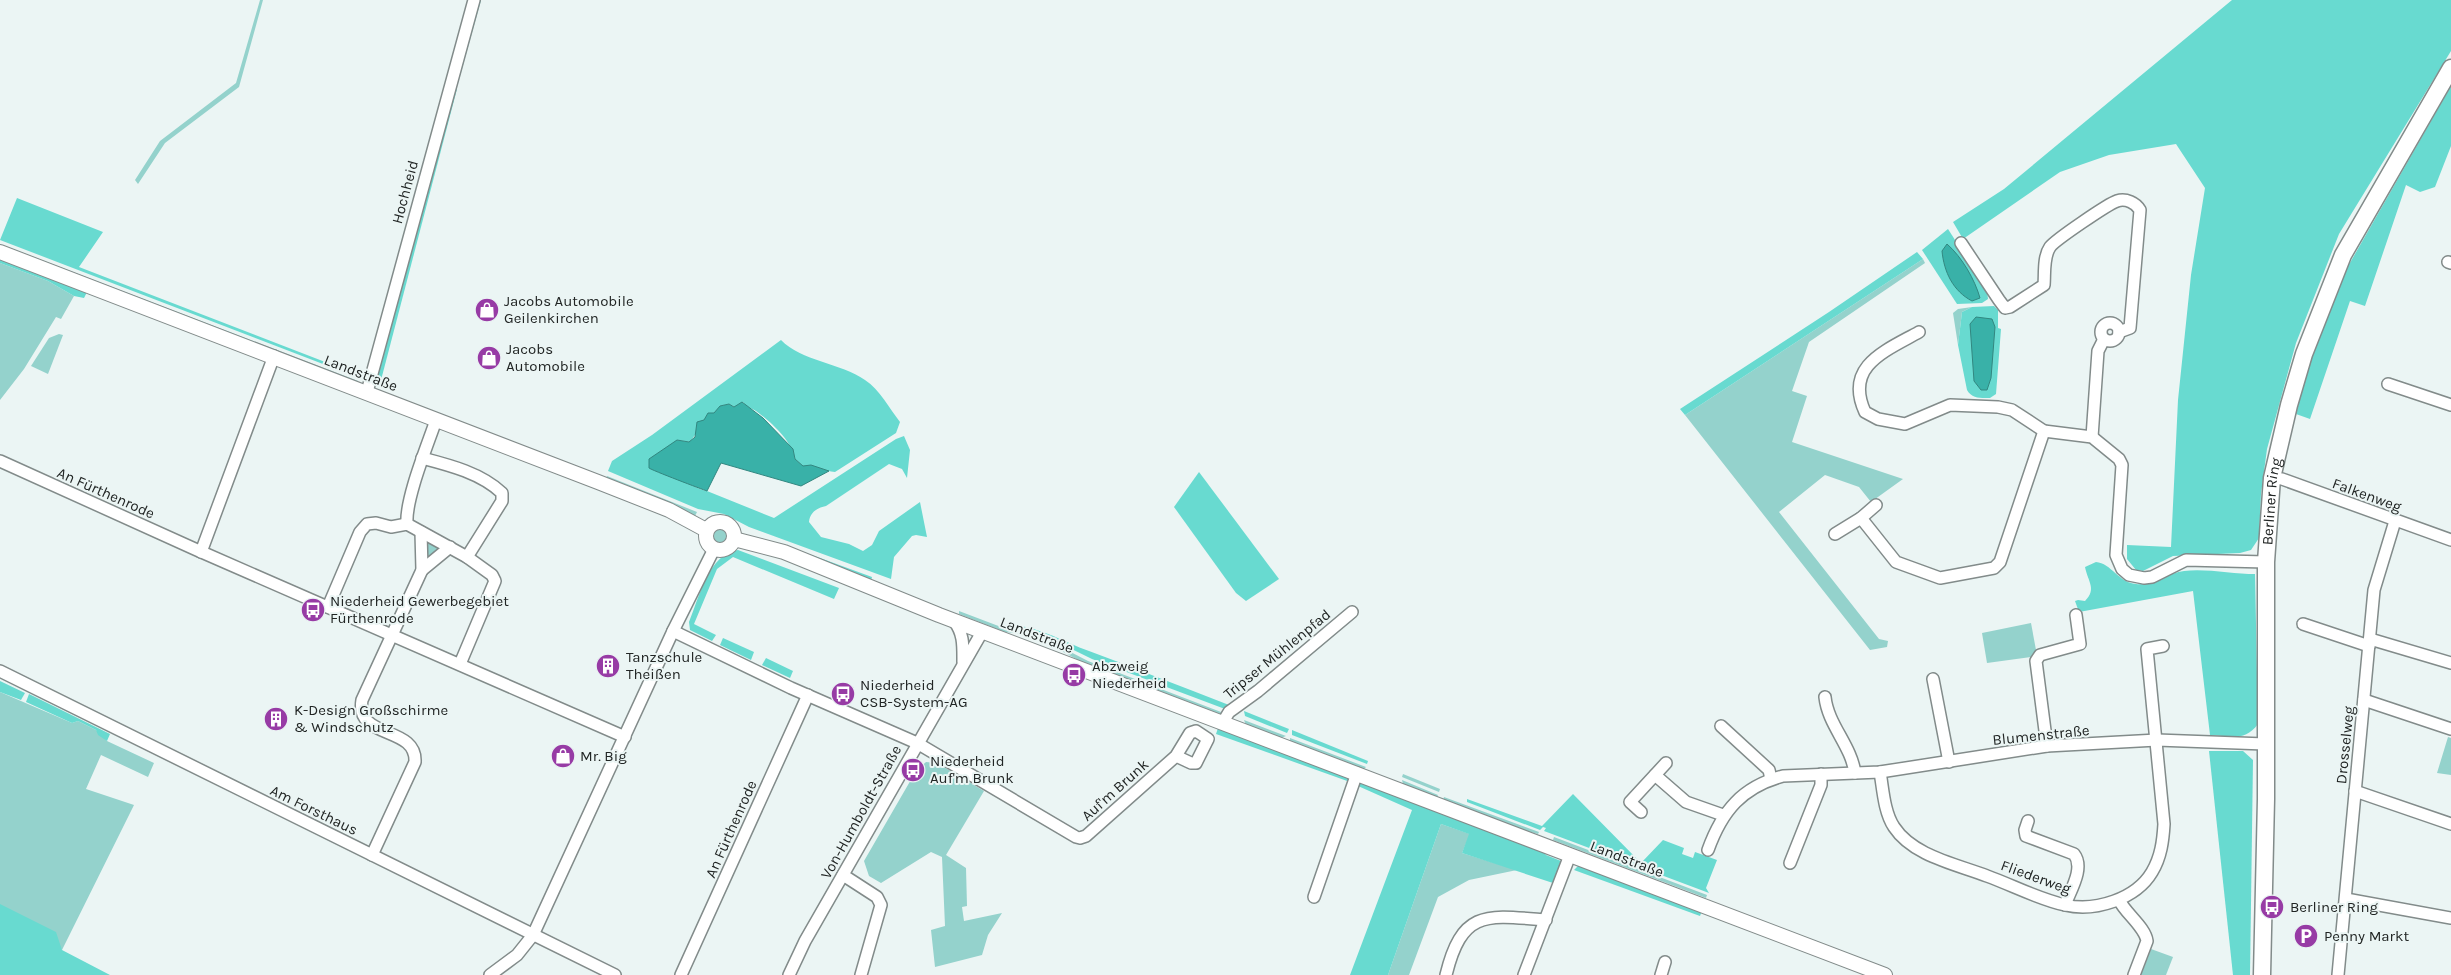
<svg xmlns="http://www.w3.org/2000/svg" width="2451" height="975" viewBox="0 0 2451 975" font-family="Karla,sans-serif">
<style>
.green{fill:#94d2cc}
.forest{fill:#68dad0}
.water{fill:#39b1a8;stroke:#328780}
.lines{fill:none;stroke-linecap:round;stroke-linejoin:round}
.minor-casing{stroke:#828b8a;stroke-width:14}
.tertiary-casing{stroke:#828b8a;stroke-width:16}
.secondary-casing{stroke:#828b8a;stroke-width:19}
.minor{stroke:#fff;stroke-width:11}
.tertiary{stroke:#fff;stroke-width:14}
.secondary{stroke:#fff;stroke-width:16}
.labels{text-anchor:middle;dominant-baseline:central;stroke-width:4;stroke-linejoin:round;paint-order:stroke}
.street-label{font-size:15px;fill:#212524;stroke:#ebf5f4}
.poi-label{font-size:15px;fill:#212524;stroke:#ebf5f4;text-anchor:start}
</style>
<rect width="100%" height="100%" fill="#ebf5f4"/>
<g class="green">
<polygon points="260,0 263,0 239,87 165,143 138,184 135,180 160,141 236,83"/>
<polygon points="0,244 358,381 354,382 0,247"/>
<polygon points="1923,259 1925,263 1809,342 1792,391 1807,396 1792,442 1903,479 1871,502 1859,487 1825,475 1779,512 1879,639 1888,641 1887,647 1870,650 1685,415"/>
<polygon points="0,263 48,281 74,296 61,319 56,317 24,369 0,400"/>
<polygon points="1972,307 1962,312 1958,345 1953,313 1958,309"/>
<polygon points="59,334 63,335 48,374 31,366 49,338"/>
<polygon points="607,476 697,512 695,516 606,479"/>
<circle cx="720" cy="536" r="7"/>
<polygon points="426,540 442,548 427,560"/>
<polygon points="959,611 1009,630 1030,635 1005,632 959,614"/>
<polygon points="2031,623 2036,650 2031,657 1987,663 1982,633"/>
<polygon points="1055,644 1088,661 1221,712 1220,714 1078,660 1056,648"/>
<polygon points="0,692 72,723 78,721 96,730 107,741 154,763 148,777 101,755 86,789 134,805 62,950 0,905"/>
<polygon points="1244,720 1286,736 1281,738 1246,725"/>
<polygon points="2448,737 2451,738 2451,788 2451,775 2437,773"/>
<polygon points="1290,738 1366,767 1364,769 1290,741"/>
<polygon points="926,762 937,763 984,791 946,855 966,868 967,906 962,907 964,921 1002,913 988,935 982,955 935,967 931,930 945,926 942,857 931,852 881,883 869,876 864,861 916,771"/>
<polygon points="1403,774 1440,789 1439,792 1402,777"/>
<polygon points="1402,780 1438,795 1437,797 1403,784"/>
<polygon points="1444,797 1539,832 1538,834 1527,831 1443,800"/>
<polygon points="1441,824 1470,834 1462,853 1517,870 1469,880 1438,897 1409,975 1388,975"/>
<polygon points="1554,837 1707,895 1706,898 1553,840"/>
<polygon points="2151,949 2173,957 2166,975 2141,975"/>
</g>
<g class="forest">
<polygon points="477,0 481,0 458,83 456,80"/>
<polygon points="2232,0 2451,0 2451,51 2339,234 2296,343 2267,449 2261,494 2259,538 2251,550 2240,553 2173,556 2143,571 2136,570 2127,559 2127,545 2171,547 2178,400 2191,275 2205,188 2176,144 2109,155 2060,172 1963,239 1953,222 2004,189"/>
<polygon points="2451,86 2451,146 2435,187 2420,192 2406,185 2365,306 2350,301 2310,419 2296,414 2311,356 2347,268"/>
<polygon points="457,89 380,384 375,376 454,90"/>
<polygon points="17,198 103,232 79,267 364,377 362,379 0,240"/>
<polygon points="1948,229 1987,290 1988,299 1982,303 1957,304 1922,250"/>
<polygon points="1917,252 1923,259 1685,415 1680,409 1829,312"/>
<polygon points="0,258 87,292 84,298 74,296 48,281 0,263"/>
<path d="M1994,306L1998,310V328L2001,329L1996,394L1990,398C1981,398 1972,399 1967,390L1958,345L1962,312L1972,307Z"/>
<path d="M781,340C801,361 841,363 865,380C880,390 889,408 900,422L896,433L835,472C824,471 814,465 803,466L795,459C792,441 771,422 756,411C751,408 746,407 743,402L735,407L729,404L720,406L717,411L707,418L690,442L677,440L668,474C680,479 697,489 707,491L774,518L896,439L904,436L910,450L907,478L902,469L889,464L826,506C817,508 810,512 809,522L821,537L849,544L863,551L872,545L879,531L920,502L927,537L916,535L912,536L894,557L891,579L749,527L724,514L698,509L608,471L612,461L652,435Z"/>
<polygon points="1199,472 1279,579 1246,601 1236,593 1174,507"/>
<polygon points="790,547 872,577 871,581 790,550"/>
<path d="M738,550L839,588L834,599L733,557L717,569L694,624L716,635L712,641L690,630L689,622C699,598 709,553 738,550Z"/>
<path d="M2096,562C2111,563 2119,583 2136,584C2153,586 2168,573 2184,571C2204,568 2234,574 2255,574L2258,724C2245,742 2230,736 2210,735L2193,591L2079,612L2075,601L2078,600L2085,601C2097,589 2088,582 2085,567Z"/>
<path d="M1009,625C1039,626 1061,641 1089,651C1135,668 1182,687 1229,705L1225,709L1092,659L1045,636L1009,627Z"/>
<polygon points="723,638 754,652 751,660 720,645"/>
<polygon points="766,658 793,671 790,678 762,665"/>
<polygon points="0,681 25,693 21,700 0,692"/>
<polygon points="29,694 110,734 107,741 98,735 96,730 78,721 72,723 26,702"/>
<polygon points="1244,711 1289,729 1287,733 1245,716"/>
<polygon points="1218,728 1351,777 1350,782 1216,734"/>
<polygon points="1292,730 1368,761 1367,764 1292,735"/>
<polygon points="2209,751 2243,751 2253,760 2250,975 2233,975"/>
<polygon points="1361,781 1540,848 1546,855 1561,861 1553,883 1462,853 1469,834 1441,824 1388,975 1350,975 1412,810 1358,786"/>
<polygon points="1573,794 1641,863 1663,840 1684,848 1682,854 1693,858 1695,852 1717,860 1706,888 1709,893 1544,831 1546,828 1543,827 1540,830 1467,802 1467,799 1542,826"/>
<polygon points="1579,865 1702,911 1700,916 1574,870"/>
<polygon points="0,904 56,932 62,950 110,975 0,975"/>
</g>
<g class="water">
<path d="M1947,244C1962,257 1975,280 1980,298L1972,301C1953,291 1944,272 1942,251Z"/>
<polygon points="1976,317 1992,319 1995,327 1991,378 1987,390 1981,390 1974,381 1970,324"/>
<path d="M742,402L763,418L793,449L795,459L803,466L811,465L829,471L801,486L721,463L707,491C704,490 651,470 649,468V459L677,440L689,442L695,437L697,422L704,420L708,413H714L720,406L729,404L734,407Z"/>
</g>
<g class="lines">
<g class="minor-casing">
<g id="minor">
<path d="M1961,243L1999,300L2005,308L2010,307L2044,285C2045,274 2043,257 2050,247C2055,240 2108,204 2117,201C2126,198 2136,203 2140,210L2130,328L2119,332"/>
<polyline points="2448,262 2451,263"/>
<circle cx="2110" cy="332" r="9"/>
<path d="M1919,332C1885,351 1844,366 1865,412L1878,419L1905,424L1950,405L1998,407L2012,410L2044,431L2092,437L2119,459L2122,465L2116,555L2122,569L2129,575L2144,578L2152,577L2186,560L2266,562"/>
<polyline points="2388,384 2451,405"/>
<polyline points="367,392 474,0"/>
<polyline points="2092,437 2098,351 2104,339"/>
<path d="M422,458C449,465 481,473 502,493V501L467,557"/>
<polyline points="0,461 197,550 625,737"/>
<polyline points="2272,478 2282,479 2451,540"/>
<polyline points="1861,518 1896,562 1940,578 1994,568 2000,562 2044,431"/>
<path d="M407,524C405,499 428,444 436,420"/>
<polyline points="1835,534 1861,518 1876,505"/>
<polyline points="201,552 274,356"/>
<polyline points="422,570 450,547"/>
<polyline points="328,607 360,532 367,524 376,523 391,527 407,524 467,557 492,575 495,581 460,664"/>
<path d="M954,621C964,634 963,646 963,662"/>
<polyline points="2303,624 2369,646"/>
<polyline points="673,631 791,688 917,743 1076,837 1080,838 1086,836 1176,756 1191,763 1196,763 1208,739 1196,731 1190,733 1176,756"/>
<polyline points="2370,639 2451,663"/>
<polyline points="0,671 615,975"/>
<polyline points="1933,679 1949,762"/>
<path d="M1825,697C1828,725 1851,745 1855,773"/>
<polyline points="2364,700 2451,729"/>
<polyline points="1223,722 1229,712 1258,691 1352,612"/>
<polyline points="1721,726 1769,770 1771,779"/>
<polyline points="2047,746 2036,661 2040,655 2080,644 2076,615"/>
<path d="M1880,772C1883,789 1884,812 1894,827C1913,856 1956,864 1987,876C2012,885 2038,899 2065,905C2095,912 2136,899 2152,872C2161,857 2163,841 2164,824L2147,649L2163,646"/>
<polyline points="1655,775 1686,802 1723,815"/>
<polyline points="2355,791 2451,824"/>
<polyline points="1641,812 1630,802 1666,763"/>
<path d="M2028,821L2025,830L2026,836L2074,854C2085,868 2070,891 2065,905"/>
<path d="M1708,850C1722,811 1742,787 1783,776L1880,772L2047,746L2157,740L2265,744"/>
<path d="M372,855L415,762C417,725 355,740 362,700L422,570L421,532"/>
<polyline points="1790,863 1821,785 1821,774"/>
<polyline points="843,875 877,897 881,905 861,975"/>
<polyline points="1314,897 1357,773"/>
<polyline points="2346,899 2451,918"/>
<path d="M2119,900C2126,914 2145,927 2147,941L2134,975"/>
<polyline points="490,975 517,955 533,935 673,631 714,549"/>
<polyline points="681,975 808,695"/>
<polyline points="789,975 805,941 982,632"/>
<path d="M1446,975C1462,909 1487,915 1546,920"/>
<polyline points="1524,975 1570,855"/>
<polyline points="1661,975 1665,962"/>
<polyline points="2338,975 2374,590 2395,521"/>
</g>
</g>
<g class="tertiary-casing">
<g id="tertiary">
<polyline points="0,252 598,482 669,510 706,530"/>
<circle cx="720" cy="536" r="14"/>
<polyline points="734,539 784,552 939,615 1885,975"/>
</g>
</g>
<g class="secondary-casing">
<g id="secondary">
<path id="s1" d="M2262,975L2266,799V562L2272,478L2289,405L2304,354L2343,255L2451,68"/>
</g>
</g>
<use href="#minor" class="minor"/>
<use href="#tertiary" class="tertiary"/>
<use href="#secondary" class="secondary"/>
</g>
<defs>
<g id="shop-disc" transform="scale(1.25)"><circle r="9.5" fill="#973ba5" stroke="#ebf5f4"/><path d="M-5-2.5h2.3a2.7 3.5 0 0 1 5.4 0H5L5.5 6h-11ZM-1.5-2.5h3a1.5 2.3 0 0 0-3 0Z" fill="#fff"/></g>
<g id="bus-disc" transform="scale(1.25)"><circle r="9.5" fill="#973ba5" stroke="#ebf5f4"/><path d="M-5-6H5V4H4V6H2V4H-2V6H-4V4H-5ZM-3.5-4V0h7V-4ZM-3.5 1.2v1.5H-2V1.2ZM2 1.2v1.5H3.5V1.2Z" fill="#fff"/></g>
<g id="building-disc" transform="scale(1.25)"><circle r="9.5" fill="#973ba5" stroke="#ebf5f4"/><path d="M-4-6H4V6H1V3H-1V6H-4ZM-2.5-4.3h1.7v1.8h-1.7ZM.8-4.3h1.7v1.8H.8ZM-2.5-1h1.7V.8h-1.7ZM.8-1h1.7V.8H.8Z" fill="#fff"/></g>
<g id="parking-disc" transform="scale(1.25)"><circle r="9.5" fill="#973ba5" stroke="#ebf5f4"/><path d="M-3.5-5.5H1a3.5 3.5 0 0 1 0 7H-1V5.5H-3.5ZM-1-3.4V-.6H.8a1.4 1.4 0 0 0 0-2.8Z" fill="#fff"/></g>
</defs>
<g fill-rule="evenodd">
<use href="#shop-disc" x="487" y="310"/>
<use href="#shop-disc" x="489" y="358"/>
<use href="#bus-disc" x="313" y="610"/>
<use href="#building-disc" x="608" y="666"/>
<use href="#bus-disc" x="1074" y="675"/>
<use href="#bus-disc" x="843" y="694"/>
<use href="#building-disc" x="276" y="719"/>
<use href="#shop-disc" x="563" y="756"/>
<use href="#bus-disc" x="913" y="770"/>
<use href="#bus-disc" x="2272" y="907"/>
<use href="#parking-disc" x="2306" y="936"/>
</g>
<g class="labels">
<g class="street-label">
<text transform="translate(405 192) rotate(-75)">Hochheid</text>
<text transform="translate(361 373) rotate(21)">Landstraße</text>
<text transform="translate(106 493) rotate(24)">An Fürthenrode</text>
<text transform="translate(2367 495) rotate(20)">Falkenweg</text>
<text stroke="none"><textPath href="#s1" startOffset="474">Berliner Ring</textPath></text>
<text transform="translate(1037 635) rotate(21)">Landstraße</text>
<text transform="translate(1277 654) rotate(-39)">Tripser Mühlenpfad</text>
<text transform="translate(2041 735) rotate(-6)">Blumenstraße</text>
<text transform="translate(2345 745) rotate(-84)">Drosselweg</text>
<text transform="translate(1115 790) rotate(-42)">Auf'm Brunk</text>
<text transform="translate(314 810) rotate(26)">Am Forsthaus</text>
<text transform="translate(861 812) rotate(-61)">Von-Humboldt-Straße</text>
<text transform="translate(731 829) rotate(-66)">An Fürthenrode</text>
<text transform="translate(1627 859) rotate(21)">Landstraße</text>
<text transform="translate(2036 877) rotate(20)">Fliederweg</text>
</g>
<g class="poi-label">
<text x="504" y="301">Jacobs Automobile<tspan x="504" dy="17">Geilenkirchen</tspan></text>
<text x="506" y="349">Jacobs<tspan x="506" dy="17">Automobile</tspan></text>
<text x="330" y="601">Niederheid Gewerbegebiet<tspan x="330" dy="17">Fürthenrode</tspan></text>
<text x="626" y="657">Tanzschule<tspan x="626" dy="17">Theißen</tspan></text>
<text x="1092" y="666">Abzweig<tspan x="1092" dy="17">Niederheid</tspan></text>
<text x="860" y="685">Niederheid<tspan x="860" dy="17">CSB-System-AG</tspan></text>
<text x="294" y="710">K-Design Großschirme<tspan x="294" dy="17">&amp; Windschutz</tspan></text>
<text x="580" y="756">Mr. Big</text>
<text x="930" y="761">Niederheid<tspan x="930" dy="17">Auf'm Brunk</tspan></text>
<text x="2290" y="907">Berliner Ring</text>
<text x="2324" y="936">Penny Markt</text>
</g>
</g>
</svg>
